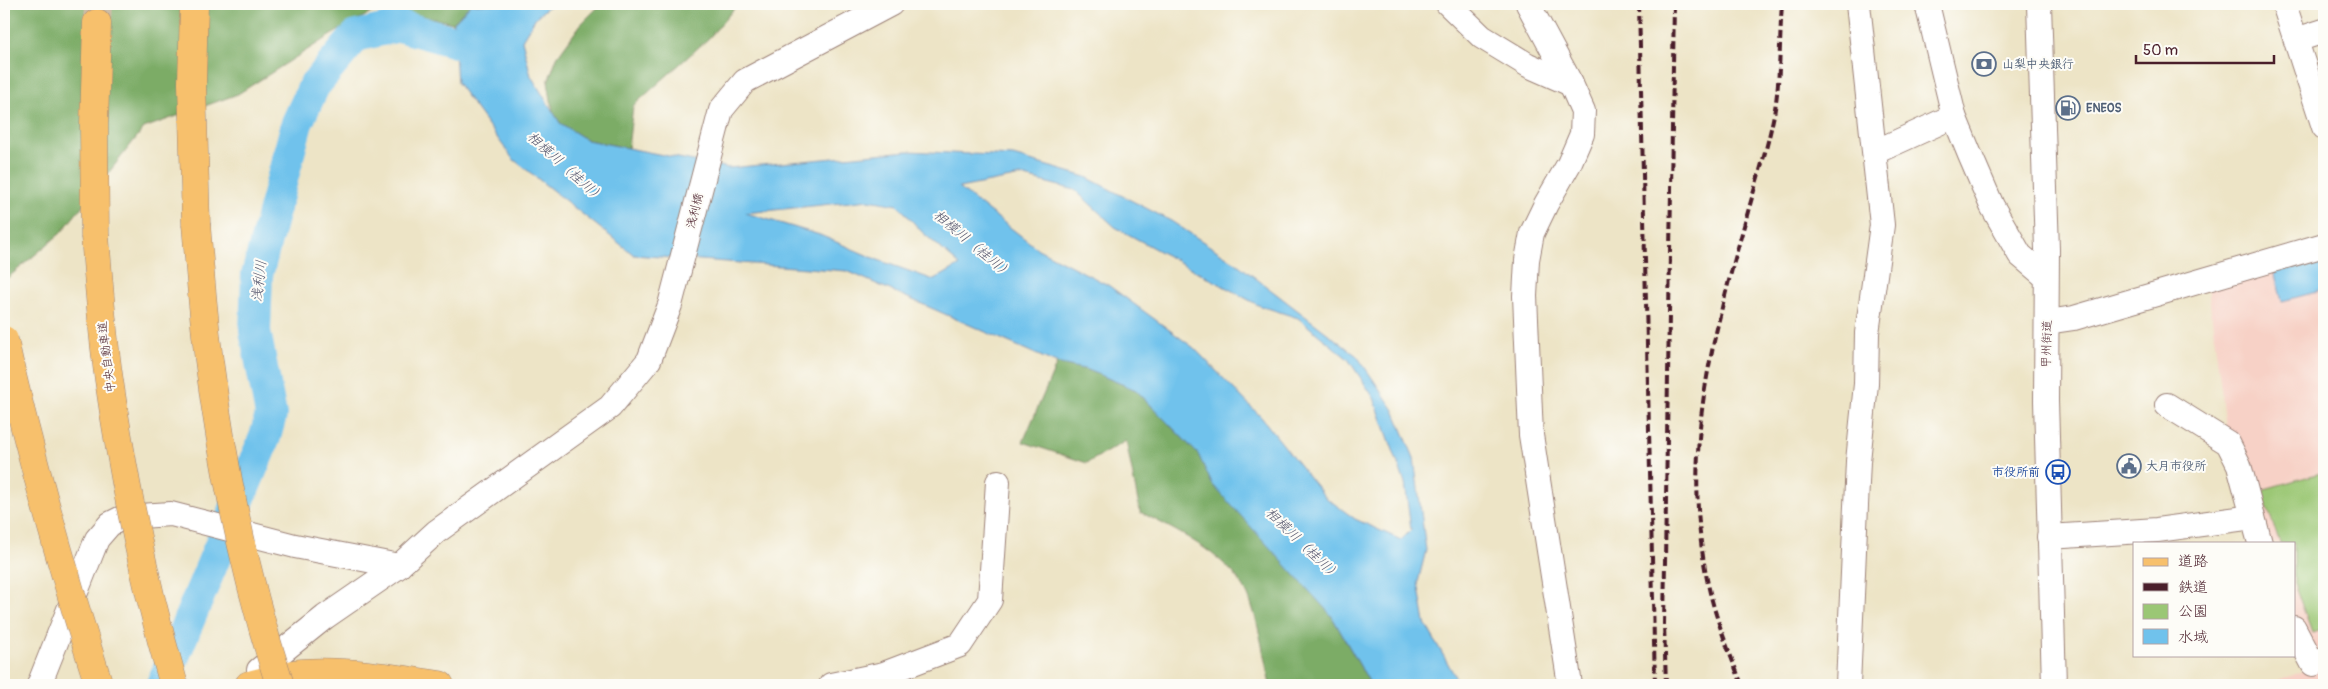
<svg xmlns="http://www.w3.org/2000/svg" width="2328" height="689" viewBox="0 0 2328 689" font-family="Pangolin,'Klee One',sans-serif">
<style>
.built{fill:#f7d1c6}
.green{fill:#9bc775;stroke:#727350}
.forest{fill:#7cac66;stroke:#636648}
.water{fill:#70c2ec;stroke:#5d708c;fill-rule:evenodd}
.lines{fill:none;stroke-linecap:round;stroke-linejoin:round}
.river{stroke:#70c2ec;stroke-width:32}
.highway-tunnel{stroke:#ccbda7;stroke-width:28;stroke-dasharray:28 14;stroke-linecap:butt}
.minor-casing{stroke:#9c8278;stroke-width:26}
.major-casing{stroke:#9c8278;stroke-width:29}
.highway-casing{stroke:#9c8278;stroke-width:29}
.minor{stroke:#fff;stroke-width:24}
.major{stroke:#f7c06c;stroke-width:28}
.highway{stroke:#f7c06c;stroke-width:28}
.rail{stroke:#4a1f2b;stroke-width:4;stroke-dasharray:8 4;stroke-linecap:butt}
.highway-bridge-casing{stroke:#9c8278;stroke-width:29;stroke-linecap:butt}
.highway-bridge{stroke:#f7c06c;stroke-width:28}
.labels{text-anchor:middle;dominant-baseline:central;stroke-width:4;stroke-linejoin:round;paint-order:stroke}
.service-label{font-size:12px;font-weight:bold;fill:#4e5e75;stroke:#fdfcf7;text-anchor:start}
.street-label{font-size:12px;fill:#4a1f2b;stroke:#fdfcf7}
.transit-label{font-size:12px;font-weight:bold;fill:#164399;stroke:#fdfcf7;text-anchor:end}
.water-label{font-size:14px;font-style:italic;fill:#57586f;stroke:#fdfcf7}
</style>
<rect width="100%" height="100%" fill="#fdfcf7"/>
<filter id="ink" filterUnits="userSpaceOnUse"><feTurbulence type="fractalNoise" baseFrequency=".02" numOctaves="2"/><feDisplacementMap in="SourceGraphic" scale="10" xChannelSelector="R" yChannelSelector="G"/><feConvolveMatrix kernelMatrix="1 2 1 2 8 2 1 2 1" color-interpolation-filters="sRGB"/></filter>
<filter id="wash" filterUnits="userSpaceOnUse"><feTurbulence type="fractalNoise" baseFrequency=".0096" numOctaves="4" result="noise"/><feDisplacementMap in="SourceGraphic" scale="20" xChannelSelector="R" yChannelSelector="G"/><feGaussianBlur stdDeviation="1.12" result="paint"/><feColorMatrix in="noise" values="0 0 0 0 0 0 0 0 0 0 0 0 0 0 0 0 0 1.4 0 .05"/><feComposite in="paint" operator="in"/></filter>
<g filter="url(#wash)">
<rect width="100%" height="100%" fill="#ede4c6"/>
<g class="built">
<polygon points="2324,245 2324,659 2294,628 2294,543 2260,543 2228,443 2207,280"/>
<polygon points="2324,663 2324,685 2268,685 2321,664"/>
</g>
<polygon class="green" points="2324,472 2324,629 2312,633 2294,583 2294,543 2280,543 2261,490"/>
<g class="forest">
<polygon points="4,4 471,4 453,23 381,7 331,35 238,94 144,128 61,233 4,281"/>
<polygon points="601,4 738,4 709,38 633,106 628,148 587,140 560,123 553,112 548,82 557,57 581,24"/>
<path d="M1057,363L1088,370L1136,390L1198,454L1331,615L1371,685H1270C1264,658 1260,629 1251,603C1237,559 1179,532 1140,512L1126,441L1087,463L1023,442Z"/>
</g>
<g class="water">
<path d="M471,4H551L536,17L522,40L531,76L560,123L587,140L729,168L908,151L1013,156L1086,177L1171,221L1236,263L1357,356L1394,410L1414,458L1426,550L1418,582L1425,623L1460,685H1371L1331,615L1212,484L1198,454L1136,390L1088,370L1056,363L847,271L634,255L513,159L457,83L453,23ZM1021,176L1075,190L1115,227L1258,305L1298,318L1348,359L1374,398L1405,483L1411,530L1401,540L1355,519L1325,497L1261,417L1194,348L1108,285L1038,249L959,188ZM869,200L898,205L921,231L960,265L934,280L878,260L820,235L746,213Z"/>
<polygon points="2324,246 2324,290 2282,301 2271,260"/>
</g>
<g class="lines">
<polyline class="river" points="162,685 265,437 271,415 255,331 257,275 297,123 314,86 356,36 400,26 495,53"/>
</g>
</g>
<g filter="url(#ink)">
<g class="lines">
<polyline class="highway-tunnel" points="97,23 98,4"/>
<g class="minor-casing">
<g id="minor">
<polyline points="1448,4 1482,37 1528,65 1571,84"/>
<polyline points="1528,4 1571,84 1583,111 1582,134 1569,164 1546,204 1532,233 1527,260 1525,296 1531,435 1570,685"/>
<polyline points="1927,4 1954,116 1970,155 1992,206 2020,255 2046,277"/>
<polyline points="2039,4 2047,250 2046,401 2054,685"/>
<polyline points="2284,4 2324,127"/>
<polyline points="2296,40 2324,31"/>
<polyline points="1875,152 1954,116"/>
<polyline points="2047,322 2074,318 2324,245"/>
<polyline points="2167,405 2228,443 2239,465 2253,517"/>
<polyline points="2049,537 2157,530 2253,517 2260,543"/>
<polyline points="2294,628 2313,664 2324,659"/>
<polyline points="259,670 325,617 399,566 436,532 610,407 649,360 670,305 721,110 745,81 891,4"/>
<polyline points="39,685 97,539 110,524 124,517 171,514 295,546 399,566"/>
<polyline points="831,685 884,674 960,645 990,600 998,482"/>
<polyline points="1848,685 1858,461 1866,384 1867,333 1882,225 1858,4"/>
</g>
</g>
<g class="major-casing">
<path id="major" d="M249,685C266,681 285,674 302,673C348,670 395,678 440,685"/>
</g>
<g class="highway-casing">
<g id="highway">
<polyline points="194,4 192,83 196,224"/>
<polyline points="95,236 94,125 97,23"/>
</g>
</g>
<use href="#minor" class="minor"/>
<use href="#major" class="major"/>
<use href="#highway" class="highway"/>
<g class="rail">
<polyline points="1639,4 1655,685"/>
<polyline points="1666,685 1664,624 1674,4"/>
<path d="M1742,685C1728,649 1713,613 1706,574C1681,443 1714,333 1749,208C1757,180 1766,152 1772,124C1781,85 1779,43 1782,4"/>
</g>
<g class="highway-bridge-casing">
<g id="highway-bridge">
<path d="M196,224C200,270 203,315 209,360C223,470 246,579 280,685"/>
<path d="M95,236C99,284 102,333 109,380C124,483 145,586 174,685"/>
<path d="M4,340C30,457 63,571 99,685"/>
</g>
</g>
<use href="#highway-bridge" class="highway-bridge"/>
</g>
</g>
<defs>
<g id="bank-ring" transform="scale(1.25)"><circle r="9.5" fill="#fdfcf7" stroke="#5c6f8a" stroke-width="1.5"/><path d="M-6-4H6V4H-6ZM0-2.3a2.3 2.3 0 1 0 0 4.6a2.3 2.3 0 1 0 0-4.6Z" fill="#5c6f8a"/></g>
<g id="fuel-ring" transform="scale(1.25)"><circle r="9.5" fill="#fdfcf7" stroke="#5c6f8a" stroke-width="1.5"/><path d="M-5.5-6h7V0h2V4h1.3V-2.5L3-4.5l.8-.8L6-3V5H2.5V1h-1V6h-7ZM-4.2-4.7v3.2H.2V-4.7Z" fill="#5c6f8a"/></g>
<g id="civic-ring" transform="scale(1.25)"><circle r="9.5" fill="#fdfcf7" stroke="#5c6f8a" stroke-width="1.5"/><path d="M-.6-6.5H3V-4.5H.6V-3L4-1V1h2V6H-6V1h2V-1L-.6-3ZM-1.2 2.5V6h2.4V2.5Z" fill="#5c6f8a"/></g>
<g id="bus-ring" transform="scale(1.25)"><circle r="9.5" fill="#fdfcf7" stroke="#1a4fb4" stroke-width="1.5"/><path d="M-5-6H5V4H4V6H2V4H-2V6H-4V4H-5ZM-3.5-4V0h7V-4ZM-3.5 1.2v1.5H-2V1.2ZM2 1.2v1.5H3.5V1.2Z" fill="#1a4fb4"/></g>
</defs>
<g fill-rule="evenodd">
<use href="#bank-ring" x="1984" y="64"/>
<use href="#fuel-ring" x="2068" y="108"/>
<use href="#civic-ring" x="2129" y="466"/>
<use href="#bus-ring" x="2058" y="472"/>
</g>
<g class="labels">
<g class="service-label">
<text x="2002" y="64">山梨中央銀行</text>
<text x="2086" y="108">ENEOS</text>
<text x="2146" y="466">大月市役所</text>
</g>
<g class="street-label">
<text transform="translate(695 211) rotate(-76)">浅利橋</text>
<text transform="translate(2047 344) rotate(-89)">甲州街道</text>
<text transform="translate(107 357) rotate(-97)">中央自動車道</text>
</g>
<g class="transit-label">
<text x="2040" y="472">市役所前</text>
</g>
<g class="water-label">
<text transform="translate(566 167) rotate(42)">相模川（桂川）</text>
<text transform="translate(973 244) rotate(40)">相模川（桂川）</text>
<text transform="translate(259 281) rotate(-83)">浅利川</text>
<text transform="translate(1303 544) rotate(44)">相模川（桂川）</text>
</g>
</g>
<rect width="2328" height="689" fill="none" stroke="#fdfcf7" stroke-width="20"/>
<rect x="2133" y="542" width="162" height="115" fill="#fdfcf7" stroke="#b5a4a5"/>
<rect x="2143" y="558" width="25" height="8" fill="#f7c06c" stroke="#b5a4a5"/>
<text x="2178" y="566" font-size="15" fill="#4a1f2b">道路</text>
<rect x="2143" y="583" width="25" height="8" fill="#4a1f2b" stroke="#b5a4a5"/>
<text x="2178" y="592" font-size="15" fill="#4a1f2b">鉄道</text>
<rect x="2143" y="604" width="25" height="15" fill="#9bc775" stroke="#b5a4a5"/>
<text x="2178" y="616" font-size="15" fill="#4a1f2b">公園</text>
<rect x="2143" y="629" width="25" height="15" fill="#70c2ec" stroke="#b5a4a5"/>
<text x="2178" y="642" font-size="15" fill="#4a1f2b">水域</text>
<path d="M2136 55v8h138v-8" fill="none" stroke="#4a1f2b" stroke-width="2.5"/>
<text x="2143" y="55" font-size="15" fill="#4a1f2b" stroke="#fdfcf7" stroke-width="4" paint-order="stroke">50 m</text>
</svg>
